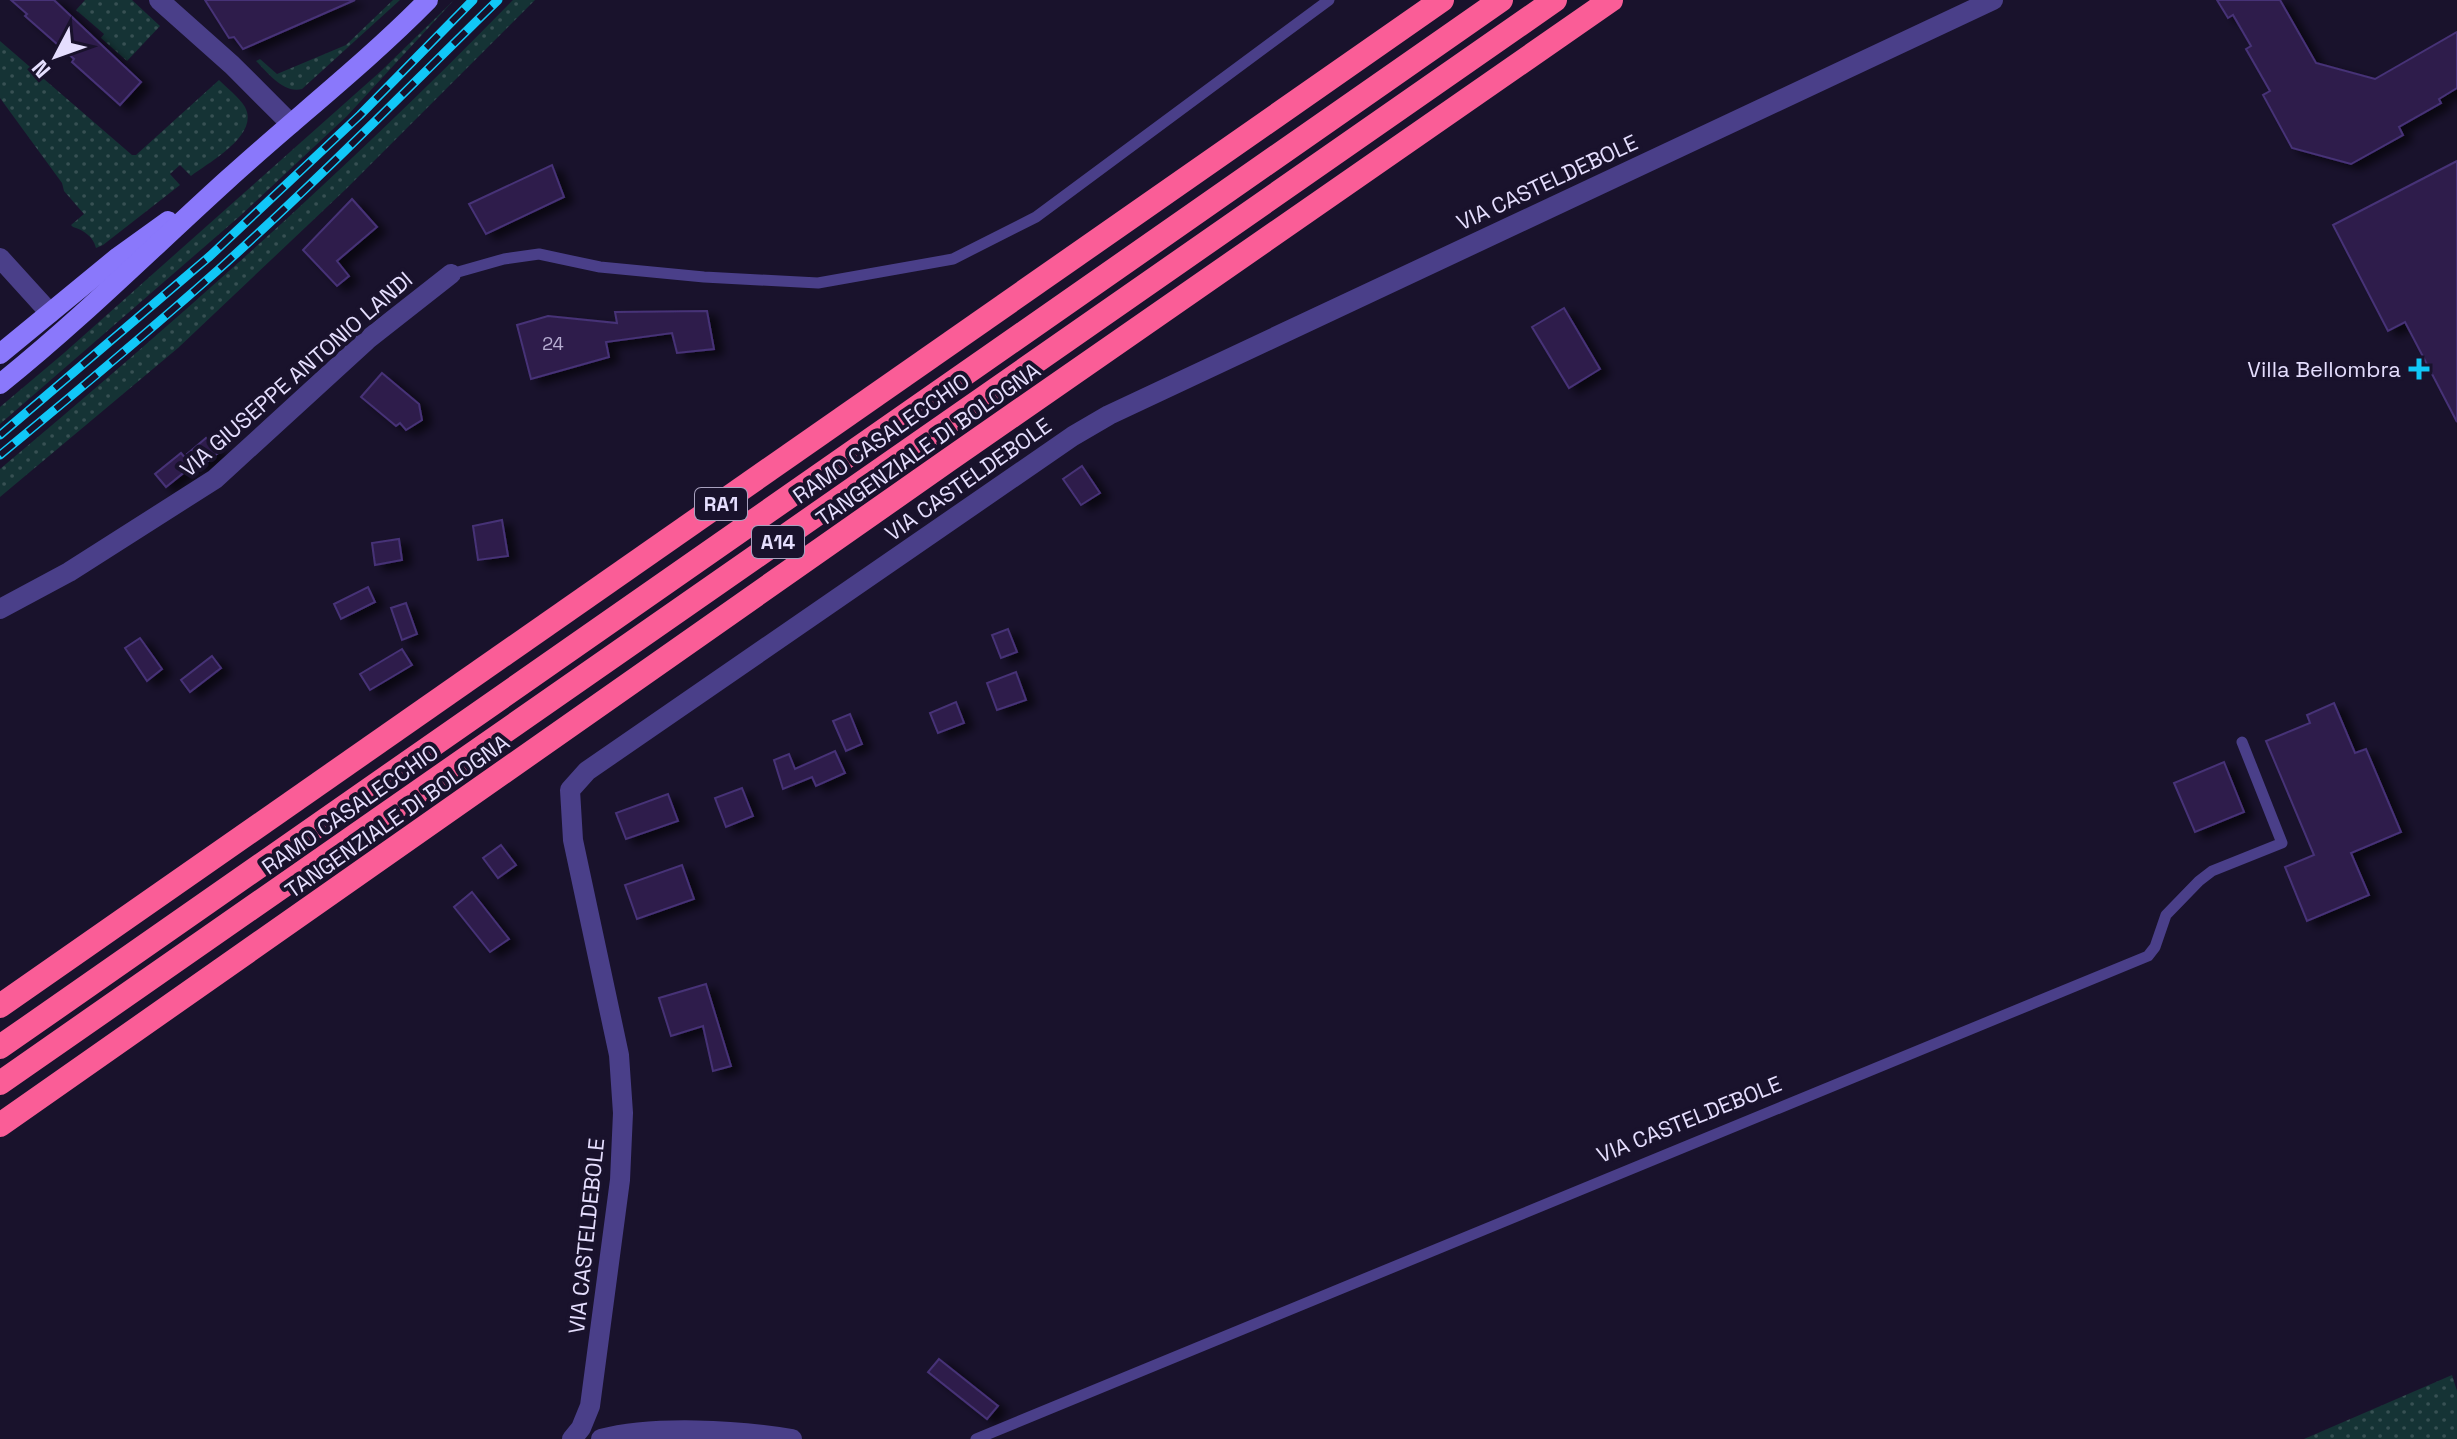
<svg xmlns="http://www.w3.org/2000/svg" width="2457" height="1439" viewBox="0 0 2457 1439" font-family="'Space Grotesk',sans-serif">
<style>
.grass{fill:url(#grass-dots)}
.building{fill:#2d1f4c;stroke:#473277;stroke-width:2;filter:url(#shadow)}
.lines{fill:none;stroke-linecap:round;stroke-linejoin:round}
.service{stroke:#4a3f89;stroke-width:11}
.minor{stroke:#4a3f89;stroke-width:20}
.tertiary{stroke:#4a3f89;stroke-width:20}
.secondary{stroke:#8a78fb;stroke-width:20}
.motorway{stroke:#fa5d97;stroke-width:24}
.rail-casing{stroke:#11c7f7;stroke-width:9}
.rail{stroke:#19122c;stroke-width:6;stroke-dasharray:18;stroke-linecap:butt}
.poi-dot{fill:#11c7f7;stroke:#19122c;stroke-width:3}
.labels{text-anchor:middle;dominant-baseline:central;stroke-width:8;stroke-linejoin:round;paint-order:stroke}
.number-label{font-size:18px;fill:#b7aed2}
.shield{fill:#19122c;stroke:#a8a1bf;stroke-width:2}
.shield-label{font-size:20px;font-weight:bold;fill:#e5defe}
.street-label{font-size:22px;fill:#e5defe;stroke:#19122c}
.poi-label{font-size:22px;fill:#e5defe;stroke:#19122c;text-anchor:end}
</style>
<defs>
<pattern id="grass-dots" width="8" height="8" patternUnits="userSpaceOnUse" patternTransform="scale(2)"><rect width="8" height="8" fill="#153335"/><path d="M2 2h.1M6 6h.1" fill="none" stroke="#375053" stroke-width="1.8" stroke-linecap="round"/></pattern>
<filter id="shadow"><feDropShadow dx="9" dy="5" stdDeviation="4" flood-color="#0009"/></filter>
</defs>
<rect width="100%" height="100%" fill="#19122c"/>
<g class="grass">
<polygon points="85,0 132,0 160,26 127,61 101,38 104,34 76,10"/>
<path d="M393,0H400L302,89C284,94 268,73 256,61L260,59L277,74L346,45Z"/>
<polygon points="454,0 347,116 240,216 0,424 0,407 64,353 381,71"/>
<path d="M513,0H535L346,189L178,348L0,497V469C178,320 351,166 513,0Z"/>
<path d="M0,41L132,155H136L219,80C227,88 239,97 245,107C260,135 209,162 191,176L180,165L170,174L180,185L103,245L96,248C93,236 83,230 73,227L71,225L84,214L64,191L62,183L0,98Z"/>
<polygon points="2452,1375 2457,1391 2457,1439 2304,1439"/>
</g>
<g class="building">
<polygon points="11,0 54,0 141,82 120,105 72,62 74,59 25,16 27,14"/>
<polygon points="205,0 355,0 243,49 234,37 229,38"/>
<polygon points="2217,0 2280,0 2316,63 2375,79 2457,32 2457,88 2439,99 2441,103 2399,127 2403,135 2351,164 2292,148 2263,95 2270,91 2246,49 2251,46 2233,15 2228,18"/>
<polygon points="2457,161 2457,422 2405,322 2388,331 2333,225"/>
<polygon points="552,165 564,197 486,234 469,204"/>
<polygon points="352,199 377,227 337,261 349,276 337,286 303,250"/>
<polygon points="1564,308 1600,369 1569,388 1532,327"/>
<polygon points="707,311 714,349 677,353 672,333 606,342 609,357 531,379 517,325 548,316 617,323 615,312"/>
<polygon points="382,373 419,404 422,420 406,430 400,423 396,426 361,397"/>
<polygon points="206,438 218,453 199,468 187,454"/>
<polygon points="181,453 192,466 166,487 155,474"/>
<polygon points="1082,466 1100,493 1081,505 1063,479"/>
<polygon points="502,520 508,556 478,560 473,526"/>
<polygon points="399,539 402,560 375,565 372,543"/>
<polygon points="368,587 375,602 341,619 334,604"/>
<polygon points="406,603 417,634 402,640 391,608"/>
<polygon points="1008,629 1017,652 1001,658 992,635"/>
<polygon points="140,638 162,669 147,681 125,648"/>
<polygon points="402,649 412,665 370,690 360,674"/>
<polygon points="212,656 221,668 190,692 181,680"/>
<polygon points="1016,672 1026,700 997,710 987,683"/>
<polygon points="956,702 964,723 938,733 930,713"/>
<polygon points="2334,703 2355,753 2366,749 2401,832 2351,853 2369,895 2307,921 2285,867 2314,855 2266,741 2310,723 2307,715"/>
<polygon points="850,714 862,744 846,751 833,721"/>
<polygon points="835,751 845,773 816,786 812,777 783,789 774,760 789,754 795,769"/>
<polygon points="2224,762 2244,812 2195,832 2174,783"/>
<polygon points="742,788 753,816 726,827 715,798"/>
<polygon points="668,794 678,821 626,839 616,813"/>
<polygon points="501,845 516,865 498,878 483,858"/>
<polygon points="682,865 694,899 637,919 625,885"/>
<polygon points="472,892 509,939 490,952 454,907"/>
<polygon points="706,984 731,1066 713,1071 703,1026 671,1036 659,998"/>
<polygon points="939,1359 998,1406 987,1419 928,1372"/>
</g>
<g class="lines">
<g class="service">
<polyline points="451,274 504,259 539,254 600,267 704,277 818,283 953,259 1036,217 1329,0"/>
<polyline points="976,1439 2148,956 2155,947 2166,915 2199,881 2212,871 2282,843 2242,742"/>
</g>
<g class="minor">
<polyline points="0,258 50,313"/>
<polyline points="0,609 69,572 215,479 367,340 451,274"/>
<polyline points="572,1439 581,1428 590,1406 620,1180 623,1113 619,1055 573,840 570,790 587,771 1073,436 1109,415 1993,0"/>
</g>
<g class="tertiary">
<polyline points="159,0 232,65 291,124"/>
<path d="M601,1439C654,1425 738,1430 792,1439"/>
</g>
<g class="secondary">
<polyline points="0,354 118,257 168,221"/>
<path d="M0,384C80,320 152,248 227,180C294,119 365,64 428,0"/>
</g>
<g class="motorway">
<polyline points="0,1006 1442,0"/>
<polyline points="0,1047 1501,0"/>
<polyline points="0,1083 1555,0"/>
<polyline points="0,1125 947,461 1611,0"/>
</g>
<g class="rail-casing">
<g id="rail">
<polyline points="0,435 210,256 360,115 473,0"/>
<path d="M0,455C74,394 147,333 218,270C314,184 405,91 498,0"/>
</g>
</g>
<use href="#rail" class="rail"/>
</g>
<path class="poi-dot" d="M2415 357h8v8h8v8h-8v8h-8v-8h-8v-8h8z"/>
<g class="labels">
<g class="number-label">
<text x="553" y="343">24</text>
</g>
<g class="shield">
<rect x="695" y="488" width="52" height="32" rx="6"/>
<rect x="752" y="526" width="52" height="32" rx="6"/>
</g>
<g class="shield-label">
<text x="721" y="504">RA1</text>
<text x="778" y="542">A14</text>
</g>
<g class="street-label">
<text transform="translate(1547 182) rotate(-25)">VIA CASTELDEBOLE</text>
<text transform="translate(296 374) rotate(-41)">VIA GIUSEPPE ANTONIO LANDI</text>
<text transform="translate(881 438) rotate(-35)">RAMO CASALECCHIO</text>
<text transform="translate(928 444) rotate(-35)">TANGENZIALE DI BOLOGNA</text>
<text transform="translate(968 479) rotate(-35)">VIA CASTELDEBOLE</text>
<text transform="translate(350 809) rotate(-35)">RAMO CASALECCHIO</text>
<text transform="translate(397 816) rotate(-35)">TANGENZIALE DI BOLOGNA</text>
<text transform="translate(1689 1119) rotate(-22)">VIA CASTELDEBOLE</text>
<text transform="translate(586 1236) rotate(-84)">VIA CASTELDEBOLE</text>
</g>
<g class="poi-label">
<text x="2401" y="369">Villa Bellombra</text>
</g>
</g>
<g transform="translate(56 56) rotate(229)" stroke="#19122c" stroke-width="6" paint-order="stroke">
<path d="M0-6L14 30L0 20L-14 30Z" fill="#e5defe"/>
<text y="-12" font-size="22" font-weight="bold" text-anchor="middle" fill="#e5defe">N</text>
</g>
</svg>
